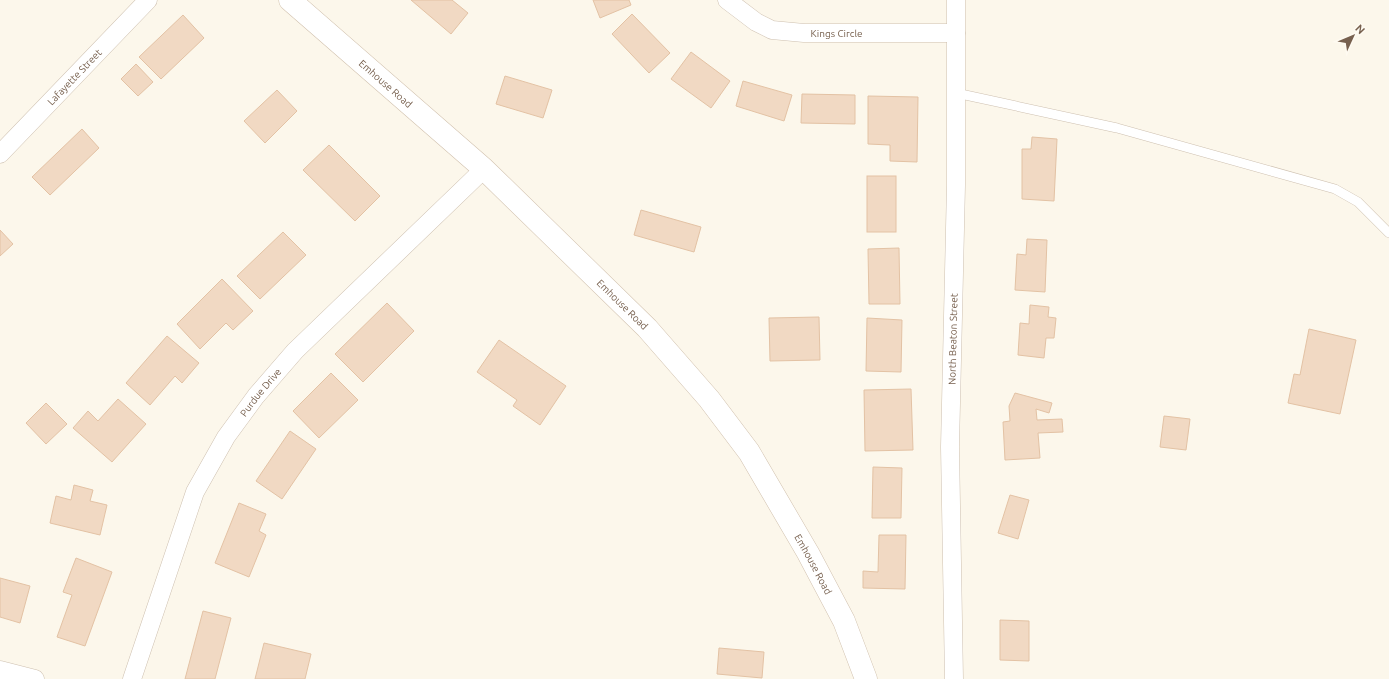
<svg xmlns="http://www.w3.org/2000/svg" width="1389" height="679" viewBox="0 0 1389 679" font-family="Ubuntu,sans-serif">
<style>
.building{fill:#f1d9c3;stroke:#e3c2a4}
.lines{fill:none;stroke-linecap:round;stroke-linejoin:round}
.service-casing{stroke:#cec0b0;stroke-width:10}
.minor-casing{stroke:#cec0b0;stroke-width:19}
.secondary-casing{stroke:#d1c1ae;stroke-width:23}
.service{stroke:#fff;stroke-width:9}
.minor{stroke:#fff;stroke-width:18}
.secondary{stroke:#fff;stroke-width:22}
.labels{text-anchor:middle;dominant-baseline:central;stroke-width:3.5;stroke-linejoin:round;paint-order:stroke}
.street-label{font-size:10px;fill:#77604e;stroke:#fefaf1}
</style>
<rect width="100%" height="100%" fill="#fcf7eb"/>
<g class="building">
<polygon points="411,0 452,0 468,13 451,34"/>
<polygon points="593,0 629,0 631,5 600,18"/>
<polygon points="632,14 670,53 649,73 612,34"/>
<polygon points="183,15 204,38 161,79 139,57"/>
<polygon points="691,52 730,81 711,108 671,79"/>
<polygon points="136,64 153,82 138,96 121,79"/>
<polygon points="505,76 552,90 543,118 496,104"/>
<polygon points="743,81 792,95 784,121 736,106"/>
<polygon points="277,90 297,111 265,143 244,121"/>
<polygon points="802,94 855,95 855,124 801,123"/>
<polygon points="868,96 918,97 917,162 890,161 890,145 868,144"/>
<polygon points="82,129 99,148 50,195 32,177"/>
<polygon points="1032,137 1057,139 1054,201 1022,199 1022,149 1031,149"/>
<polygon points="329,145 380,196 355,221 303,170"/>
<rect x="867" y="176" width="29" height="56"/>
<polygon points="641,210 701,227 694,252 634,235"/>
<polygon points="0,230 13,244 0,256"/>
<polygon points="283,232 306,255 260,299 237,276"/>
<polygon points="1027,239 1047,240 1045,292 1015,290 1017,254 1026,255"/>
<polygon points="899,248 900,304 869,304 868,249"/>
<polygon points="222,279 253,311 233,330 226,323 200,349 177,324"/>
<polygon points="387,303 414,331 363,382 335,354"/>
<polygon points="1030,305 1049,307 1048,317 1056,318 1054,338 1046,338 1044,358 1018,355 1020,323 1029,324"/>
<polygon points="819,317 820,360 770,361 769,318"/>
<polygon points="867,318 902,320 901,372 866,371"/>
<polygon points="1309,329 1356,340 1340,414 1288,403 1294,374 1300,375"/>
<polygon points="167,336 199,363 182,383 175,376 150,405 126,383"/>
<polygon points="499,340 566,386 540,425 513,406 517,400 477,372"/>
<polygon points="331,373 358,400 319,438 293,411"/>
<polygon points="911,389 913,450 865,451 864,390"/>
<polygon points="1015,393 1052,403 1049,413 1036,409 1037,420 1062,419 1063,432 1038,433 1040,458 1005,460 1003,422 1010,421 1009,406"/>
<polygon points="118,399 146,424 112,462 73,428 88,411 98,421"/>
<polygon points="46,403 67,424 46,444 26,423"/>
<polygon points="1164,416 1190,419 1186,450 1160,447"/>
<polygon points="290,431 316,449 282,499 256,481"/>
<polygon points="873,467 902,468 901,518 872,518"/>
<polygon points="74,485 93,490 90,501 107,505 100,535 50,523 56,496 71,500"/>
<polygon points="1010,495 1029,500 1018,539 998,533"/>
<polygon points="239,503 266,514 259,531 266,535 249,577 215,563"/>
<polygon points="879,535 906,535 905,589 863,588 863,571 878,572"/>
<polygon points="76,558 112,572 85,646 57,637 72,595 63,592"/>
<polygon points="0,578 30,586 20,623 0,617"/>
<polygon points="203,611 231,618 215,679 185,679"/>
<polygon points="1000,620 1029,621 1029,661 1000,660"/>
<polygon points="264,643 311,654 305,679 255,679"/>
<polygon points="719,648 764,652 762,678 717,674"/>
</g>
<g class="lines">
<g class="service-casing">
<polyline id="service" points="956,93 1117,128 1335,189 1358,202 1389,233"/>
</g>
<g class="minor-casing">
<g id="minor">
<path id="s1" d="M727,0L756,22L772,30L804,33H956"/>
<path id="s2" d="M0,154L148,0"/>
<polyline points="0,670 35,679"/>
<path id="s3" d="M132,679L195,492L226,437L256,396L295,351L484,169"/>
<path id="s4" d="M954,679L950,447L956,185V0"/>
</g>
</g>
<g class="secondary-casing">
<g id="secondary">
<path id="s5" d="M290,0L484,169L647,328L709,399L749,452L808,553L844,621L866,679"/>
</g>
</g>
<use href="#service" class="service"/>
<use href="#minor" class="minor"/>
<use href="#secondary" class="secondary"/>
</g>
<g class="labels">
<g class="street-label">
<text stroke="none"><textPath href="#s1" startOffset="119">Kings Circle</textPath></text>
<text stroke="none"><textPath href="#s2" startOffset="107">Lafayette Street</textPath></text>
<text stroke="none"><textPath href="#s5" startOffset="127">Emhouse Road</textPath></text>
<text stroke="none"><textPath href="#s5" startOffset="451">Emhouse Road</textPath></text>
<text stroke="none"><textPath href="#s4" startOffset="340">North Beaton Street</textPath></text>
<text stroke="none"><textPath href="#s3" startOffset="317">Purdue Drive</textPath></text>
<text stroke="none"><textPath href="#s5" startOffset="775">Emhouse Road</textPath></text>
</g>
</g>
<g transform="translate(1353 36) rotate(46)" stroke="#fefaf1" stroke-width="3" paint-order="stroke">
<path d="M0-3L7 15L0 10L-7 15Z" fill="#77604e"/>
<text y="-6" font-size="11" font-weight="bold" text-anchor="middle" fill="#77604e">N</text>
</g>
</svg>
